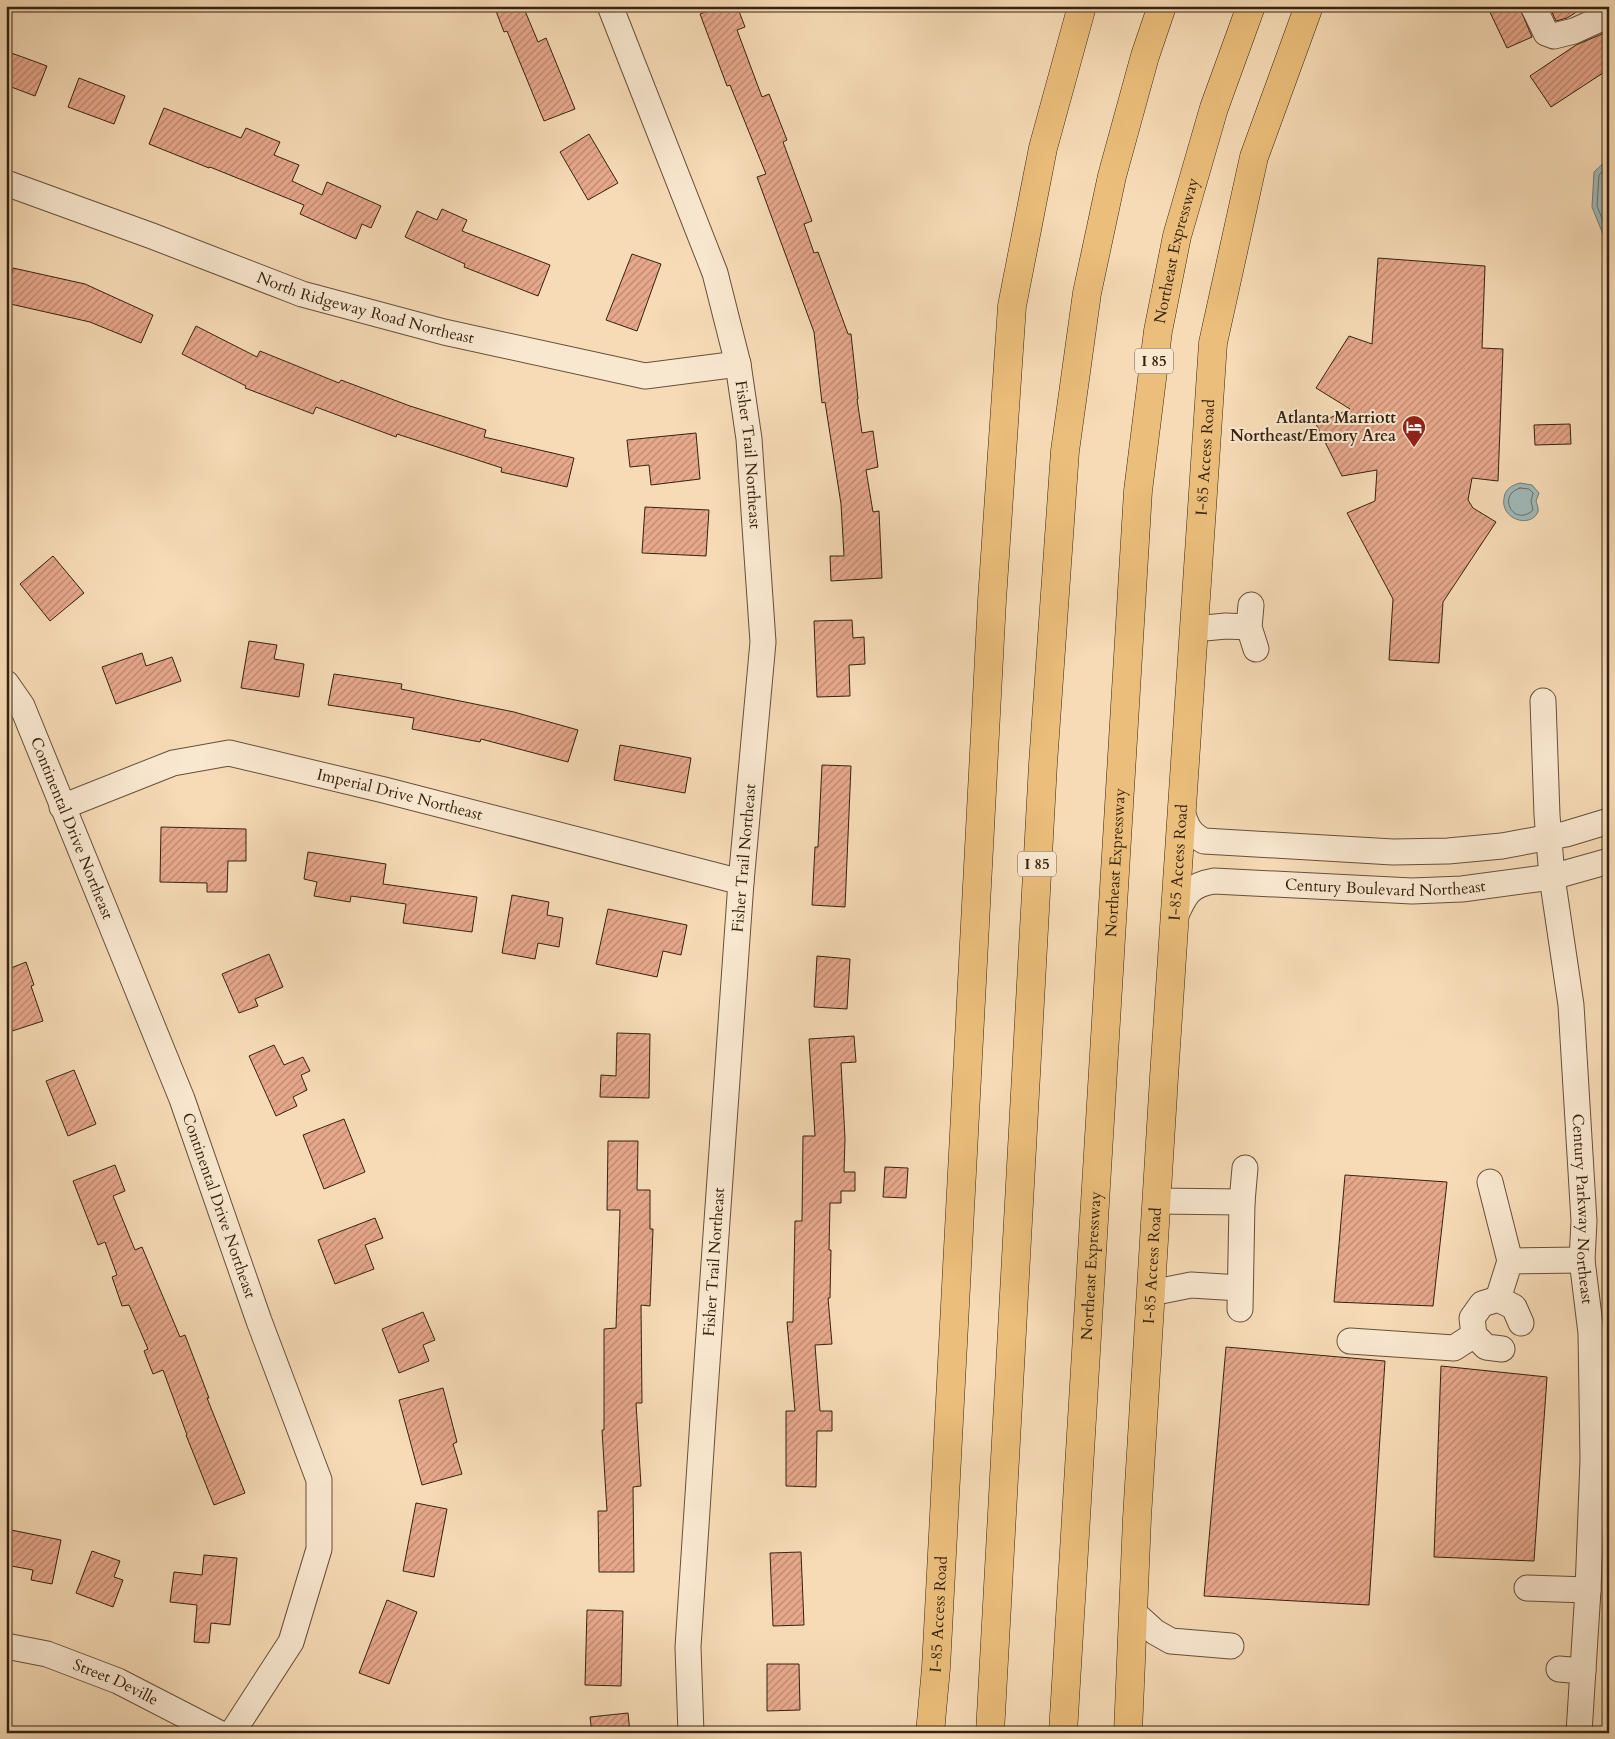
<svg xmlns="http://www.w3.org/2000/svg" width="1615" height="1739" viewBox="0 0 1615 1739" font-family="Cardo,serif">
<style>
.water{fill:#a0b9b8;stroke:#767d74}
.lines{fill:none;stroke-linecap:round;stroke-linejoin:round}
.shore{stroke:#6b6e64;stroke-width:1}
.building{fill:url(#building-hatch);stroke:#36220f}
.minor-casing{stroke:#665039;stroke-width:27}
.major-casing{stroke:#36220f;stroke-width:29}
.highway-casing{stroke:#36220f;stroke-width:29}
.minor{stroke:#f9e8d0;stroke-width:25}
.major{stroke:#ebbe7b;stroke-width:28}
.highway{stroke:#ebbe7b;stroke-width:28}
.labels{text-anchor:middle;dominant-baseline:central;stroke-width:4;stroke-linejoin:round;paint-order:stroke}
.shield{fill:#f9e8d0;stroke:#705d49;stroke-width:1}
.shield-label{font-size:15px;font-weight:bold;fill:#36220f}
.street-label{font-size:16px;fill:#36220f;stroke:#f9e8d0}
.poi-label{font-size:16px;font-weight:bold;fill:#36220f;stroke:#f9e8d0;text-anchor:end}
</style>
<defs>
<pattern id="building-hatch" width="6" height="6" patternUnits="userSpaceOnUse" patternTransform="scale(1.25)"><rect width="6" height="6" fill="#e7a88c"/><path d="M-1 1l2-2M0 6l6-6M5 7l2-2" fill="none" stroke="#bc8871"/></pattern>
</defs>
<rect width="100%" height="100%" fill="#f6dbb6"/>
<filter id="stains"><feTurbulence type="fractalNoise" baseFrequency=".004" numOctaves="4"/><feColorMatrix values="0 0 0 0 .2 0 0 0 0 .09 0 0 0 0 .02 0 0 0 .5 -.17"/></filter>
<radialGradient id="worn" r=".72"><stop offset=".6" stop-color="#630" stop-opacity="0"/><stop offset="1" stop-color="#630" stop-opacity=".3"/></radialGradient>
<g class="water">
<polygon points="1609,158 1609,249 1592,207 1594,172"/>
<path d="M1520,483L1532,485L1539,493L1536,501C1537,504 1539,510 1538,512C1530,529 1500,519 1504,498C1505,489 1512,485 1520,483Z"/>
</g>
<g class="lines">
<g class="shore">
<polyline points="1609,165 1599,175 1597,206 1609,236"/>
<path d="M1520,488L1529,489L1533,493L1531,501L1533,510C1514,528 1496,495 1520,488Z"/>
</g>
</g>
<g class="building">
<polygon points="494,6 523,6 538,42 546,38 575,109 544,121 507,31 504,32"/>
<polygon points="721,6 737,6 745,27 737,30 762,97 769,94 787,140 783,142 812,221 804,224 814,253 818,252 848,334 851,334 858,399 857,399 862,433 873,431 878,467 866,470 873,512 879,511 882,578 831,581 830,556 844,556 841,504 825,402 822,403 814,332 757,177 766,174 730,85 727,86 700,14"/>
<polygon points="1487,6 1519,6 1532,37 1507,48"/>
<polygon points="1549,6 1586,6 1567,18 1556,21"/>
<polygon points="1609,31 1609,69 1551,107 1530,76 1576,45"/>
<polygon points="6,51 47,66 35,96 6,85"/>
<polygon points="79,78 125,96 114,124 68,107"/>
<polygon points="164,108 241,138 246,128 280,142 274,155 299,165 292,181 322,195 327,182 381,206 371,228 362,224 356,239 300,214 304,205 210,167 209,168 149,144"/>
<polygon points="589,134 618,183 588,200 560,152"/>
<polygon points="442,209 467,220 462,231 550,265 538,296 464,267 465,264 405,237 417,211 437,220"/>
<polygon points="632,254 661,264 637,331 606,320"/>
<polygon points="1378,258 1485,266 1482,348 1503,349 1498,481 1472,478 1468,500 1473,508 1496,522 1443,602 1439,663 1389,660 1393,599 1347,513 1375,501 1377,470 1342,476 1316,424 1350,409 1316,388 1349,336 1372,344"/>
<polygon points="13,268 85,284 153,315 141,343 90,322 6,303"/>
<polygon points="196,326 257,357 260,351 339,383 341,380 410,406 486,430 484,437 574,458 567,487 501,472 502,468 397,434 396,437 316,407 313,414 245,388 246,386 182,354"/>
<polygon points="1570,424 1571,444 1535,445 1534,425"/>
<polygon points="696,433 700,479 651,485 649,465 630,467 627,440"/>
<polygon points="645,507 709,510 706,556 642,553"/>
<polygon points="53,556 84,593 50,621 20,584"/>
<polygon points="852,620 853,638 864,637 865,664 849,665 850,696 817,697 814,621"/>
<polygon points="249,641 277,645 274,659 304,664 299,697 241,688"/>
<polygon points="142,653 146,666 172,657 181,681 116,704 102,667"/>
<polygon points="334,674 402,684 401,689 514,712 578,730 568,762 481,739 480,742 412,729 414,718 328,705"/>
<polygon points="620,745 691,758 685,793 614,780"/>
<polygon points="822,765 851,766 845,907 812,905 815,847 818,847"/>
<polygon points="161,827 246,829 246,861 228,861 227,892 207,892 207,883 160,882"/>
<polygon points="308,852 386,864 383,884 477,897 472,932 403,923 406,904 351,896 350,902 314,896 317,882 304,879"/>
<polygon points="512,895 549,902 547,915 563,918 559,947 538,943 535,959 502,953"/>
<polygon points="608,909 687,925 681,955 663,951 657,977 596,964"/>
<polygon points="269,954 283,987 255,999 258,1006 239,1013 222,974"/>
<polygon points="817,956 850,959 847,1009 814,1007"/>
<polygon points="26,962 34,985 31,986 43,1021 6,1033 6,970"/>
<polygon points="617,1033 650,1034 649,1098 600,1097 601,1075 616,1076"/>
<polygon points="854,1036 856,1062 841,1063 845,1139 844,1172 855,1172 855,1191 841,1191 841,1203 830,1203 829,1250 831,1250 830,1298 828,1298 832,1344 815,1345 820,1411 832,1411 832,1431 817,1431 816,1487 786,1486 786,1411 795,1411 787,1322 793,1322 795,1221 802,1221 803,1136 815,1136 809,1039"/>
<polygon points="274,1045 284,1065 303,1057 310,1071 301,1075 307,1090 293,1097 297,1106 276,1116 249,1056"/>
<polygon points="74,1070 96,1124 68,1136 46,1081"/>
<polygon points="344,1119 365,1172 324,1189 303,1135"/>
<polygon points="608,1141 638,1141 637,1190 650,1190 650,1229 653,1229 650,1306 641,1305 642,1403 636,1403 641,1486 633,1487 634,1572 599,1572 598,1511 607,1511 602,1430 604,1430 604,1329 616,1328 620,1210 607,1210"/>
<polygon points="115,1165 125,1191 113,1196 135,1250 142,1247 180,1337 185,1335 209,1398 207,1398 245,1493 214,1505 186,1435 187,1435 163,1370 153,1374 144,1351 148,1349 129,1305 122,1306 112,1277 117,1275 105,1242 98,1245 73,1181"/>
<polygon points="885,1167 908,1168 906,1198 883,1197"/>
<polygon points="1345,1175 1447,1182 1433,1306 1334,1302"/>
<polygon points="375,1218 383,1238 365,1245 374,1269 335,1284 318,1240"/>
<polygon points="423,1312 435,1340 423,1345 429,1361 399,1373 382,1329"/>
<polygon points="1226,1347 1385,1361 1369,1605 1204,1596"/>
<polygon points="1441,1366 1547,1377 1534,1561 1434,1557"/>
<polygon points="443,1388 457,1442 453,1444 462,1474 422,1485 399,1400"/>
<polygon points="416,1503 447,1509 434,1577 403,1571"/>
<polygon points="6,1529 61,1540 52,1584 31,1580 33,1570 6,1565"/>
<polygon points="92,1551 120,1561 114,1577 123,1580 113,1607 76,1593"/>
<polygon points="801,1552 804,1625 773,1626 770,1553"/>
<polygon points="204,1555 237,1558 230,1625 211,1623 209,1643 194,1642 197,1605 170,1602 174,1572 202,1575"/>
<polygon points="387,1600 417,1612 389,1684 359,1673"/>
<polygon points="587,1610 623,1611 621,1686 585,1685"/>
<polygon points="767,1664 799,1664 800,1710 767,1711"/>
<polygon points="628,1713 630,1733 592,1733 590,1717"/>
</g>
<g class="lines">
<g class="minor-casing">
<g id="minor">
<path id="s1" d="M610,6L715,273L738,364L749,439L763,642L741,882L703,1419L688,1647L691,1733"/>
<polyline points="1533,6 1546,33 1554,36 1574,31 1609,15"/>
<path id="s2" d="M6,183L152,236L302,294L444,332L645,376L738,364"/>
<polyline points="1251,605 1249,627 1256,649"/>
<polyline points="1194,629 1226,626 1249,627"/>
<path id="s3" d="M6,683L22,706L182,1099L259,1321L319,1480V1549L291,1642L232,1733"/>
<path id="s4" d="M1543,701L1547,815L1552,877L1571,1005L1584,1221L1582,1260L1591,1333L1593,1460L1588,1590L1579,1733"/>
<path id="s5" d="M62,807L173,763L229,753L384,790L741,882"/>
<path d="M1182,811C1186,826 1190,834 1204,841L1393,852L1448,851L1502,846L1566,834L1609,821"/>
<path id="s6" d="M1175,917C1185,895 1189,885 1214,881L1412,891L1462,889L1552,877L1609,861"/>
<polyline points="1490,1182 1510,1261"/>
<polyline points="1157,1201 1242,1202"/>
<polyline points="1151,1293 1191,1285 1240,1288"/>
<polyline points="1498,1299 1510,1261 1582,1260"/>
<polyline points="1240,1309 1242,1202 1245,1168"/>
<polyline points="1350,1341 1454,1348 1474,1335"/>
<polyline points="1502,1349 1486,1347 1474,1335 1472,1318 1482,1304 1498,1299 1514,1307 1521,1323"/>
<polyline points="1527,1588 1588,1590"/>
<polyline points="1133,1612 1155,1632 1171,1641 1231,1646"/>
<path id="s7" d="M6,1646L47,1654L118,1681L219,1733"/>
<polyline points="1559,1669 1583,1671"/>
</g>
</g>
<g class="major-casing">
<g id="major">
<path id="s8" d="M930,1733L936,1668L992,600L1012,306L1043,148L1082,6"/>
<path id="s9" d="M1128,1733L1137,1518L1164,1077L1213,343L1254,157L1309,6"/>
</g>
</g>
<g class="highway-casing">
<g id="highway">
<polyline points="990,1733 1043,764 1065,451 1087,293 1112,176 1145,56 1162,6"/>
<path id="s10" d="M1063,1733L1138,491L1158,331L1177,236L1214,108L1251,6"/>
</g>
</g>
<use href="#minor" class="minor"/>
<use href="#major" class="major"/>
<use href="#highway" class="highway"/>
</g>
<defs>
<g id="hotel-pin" transform="scale(1.25)"><path d="M0 17L-7.5 6A9.5 9.5 0 1 1 7.5 6Z" fill="#8f2418" stroke="#f9e8d0"/><path d="M-6-4.5h1.5V1H6V5H4.5V3h-9V5H-6ZM-4 0a1.8 1.8 0 1 1 3.6 0ZM.5 0V-2.5h3Q6-2.5 6 0Z" fill="#fff"/></g>
</defs>
<g fill-rule="evenodd">
<use href="#hotel-pin" x="1414" y="427"/>
</g>
<g class="labels">
<g class="shield">
<rect x="1135" y="348.5" width="38" height="25" rx="4"/>
<rect x="1018" y="851.5" width="38" height="25" rx="4"/>
</g>
<g class="shield-label">
<text x="1154" y="361">I 85</text>
<text x="1037" y="864">I 85</text>
</g>
<g class="street-label">
<text stroke="none"><textPath href="#s10" startOffset="1488">Northeast Expressway</textPath></text>
<text stroke="none"><textPath href="#s2" startOffset="381">North Ridgeway Road Northeast</textPath></text>
<text stroke="none"><textPath href="#s1" startOffset="472">Fisher Trail Northeast</textPath></text>
<text stroke="none"><textPath href="#s9" startOffset="1278">I-85 Access Road</textPath></text>
<text stroke="none"><textPath href="#s5" startOffset="352">Imperial Drive Northeast</textPath></text>
<text stroke="none"><textPath href="#s3" startOffset="160">Continental Drive Northeast</textPath></text>
<text transform="translate(744 858) rotate(-85)">Fisher Trail Northeast</text>
<text stroke="none"><textPath href="#s10" startOffset="872">Northeast Expressway</textPath></text>
<text stroke="none"><textPath href="#s9" startOffset="872">I-85 Access Road</textPath></text>
<text stroke="none"><textPath href="#s6" startOffset="228">Century Boulevard Northeast</textPath></text>
<text stroke="none"><textPath href="#s3" startOffset="565">Continental Drive Northeast</textPath></text>
<text stroke="none"><textPath href="#s4" startOffset="510">Century Parkway Northeast</textPath></text>
<text transform="translate(714 1262) rotate(-86)">Fisher Trail Northeast</text>
<text stroke="none"><textPath href="#s10" startOffset="468">Northeast Expressway</textPath></text>
<text stroke="none"><textPath href="#s9" startOffset="468">I-85 Access Road</textPath></text>
<text stroke="none"><textPath href="#s8" startOffset="119">I-85 Access Road</textPath></text>
<text stroke="none"><textPath href="#s7" startOffset="116">Street Deville</textPath></text>
</g>
<g class="poi-label">
<text x="1396" y="418">Atlanta Marriott<tspan x="1396" dy="18">Northeast/Emory Area</tspan></text>
</g>
</g>
<rect width="1615" height="1739" fill="none" stroke="#f6dbb6" stroke-width="25"/>
<rect x="8" y="8" width="1600" height="1724" fill="none" stroke="#36220f" stroke-width="2.5"/>
<rect x="12" y="12" width="1590" height="1714" fill="none" stroke="#36220f"/>
<rect width="100%" height="100%" filter="url(#stains)"/>
<rect width="100%" height="100%" fill="url(#worn)"/>
</svg>
